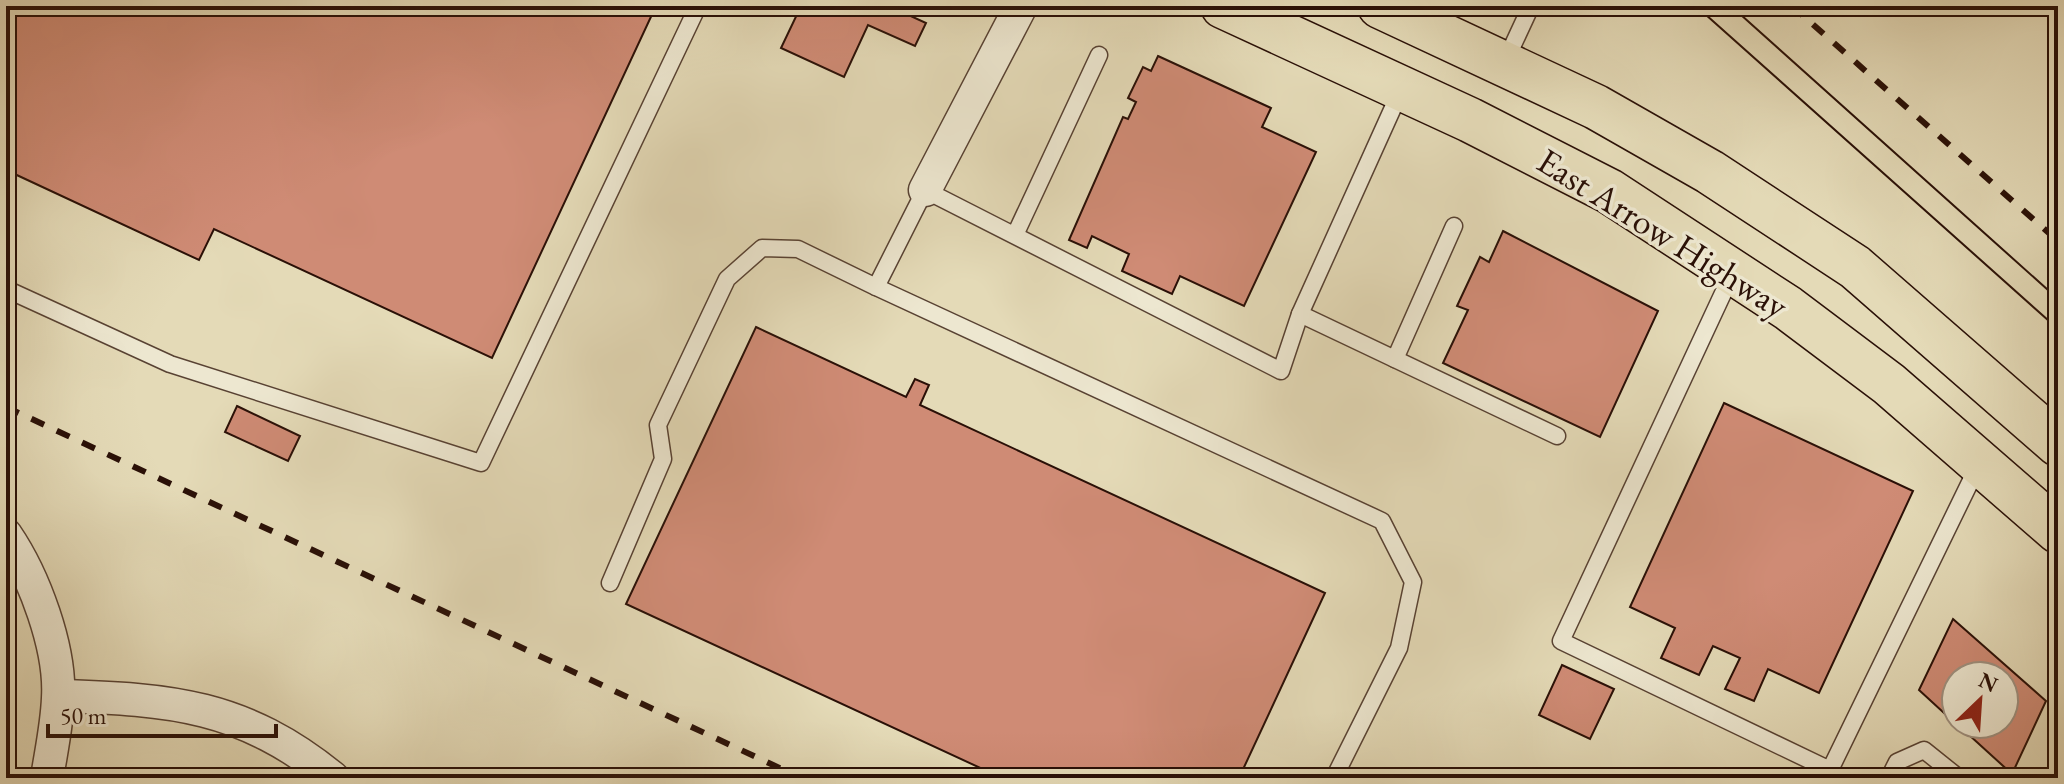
<svg xmlns="http://www.w3.org/2000/svg" width="2064" height="784" viewBox="0 0 2064 784" font-family="'EB Garamond',serif">
<style>
.building{fill:#cf8b75;stroke:#2a1007;stroke-width:2}
.lines{fill:none;stroke-linecap:round;stroke-linejoin:round}
.service-casing{stroke:#584233;stroke-width:19}
.minor-casing{stroke:#584233;stroke-width:35}
.primary-casing{stroke:#2a1007;stroke-width:47}
.service{stroke:#ede7d0;stroke-width:16}
.minor{stroke:#ede7d0;stroke-width:32}
.primary{stroke:#e4dab7;stroke-width:44}
.tram{stroke:#2a1007;stroke-width:2}
.rail{stroke:#2a1007;stroke-width:6;stroke-dasharray:14 14;stroke-linecap:butt}
.labels{text-anchor:middle;dominant-baseline:central;stroke-width:7;stroke-linejoin:round;paint-order:stroke}
.street-label{font-size:36px;fill:#2a1007;stroke:#ede7d0}
</style>
<rect width="100%" height="100%" fill="#e4dab7"/>
<filter id="stains"><feTurbulence type="fractalNoise" baseFrequency=".0025" numOctaves="4"/><feColorMatrix values="0 0 0 0 .2 0 0 0 0 .09 0 0 0 0 .02 0 0 0 .5 -.17"/></filter>
<radialGradient id="worn" r=".72"><stop offset=".6" stop-color="#630" stop-opacity="0"/><stop offset="1" stop-color="#630" stop-opacity=".3"/></radialGradient>
<g class="building">
<polygon points="6,6 656,6 492,358 214,229 199,260 6,170"/>
<polygon points="801,6 907,6 904,13 926,23 915,46 868,25 844,77 781,48"/>
<polygon points="1158,56 1271,108 1262,127 1316,152 1244,306 1180,276 1172,294 1122,271 1129,254 1092,236 1087,248 1069,240 1123,117 1128,119 1136,102 1128,98 1143,67 1151,71"/>
<polygon points="1503,231 1658,311 1600,437 1443,363 1468,310 1457,306 1480,257 1489,262"/>
<polygon points="756,327 906,397 915,379 929,385 920,405 1325,593 1239,778 1002,778 626,604"/>
<polygon points="1724,403 1913,491 1819,693 1768,669 1754,701 1725,689 1740,658 1713,646 1699,675 1661,658 1675,628 1630,607"/>
<polygon points="237,406 300,436 288,461 225,432"/>
<polygon points="1953,619 2046,701 2012,774 1957,724 2004,724 2004,676 1956,676 1956,724 1919,690"/>
<polygon points="1562,665 1614,689 1590,739 1539,715"/>
</g>
<g class="lines">
<g class="service-casing">
<g id="service">
<polyline points="1505,62 1531,6"/>
<polyline points="1401,90 1300,314 1557,436"/>
<polyline points="1015,235 1099,55"/>
<polyline points="1732,274 1561,641 1830,770 1978,466"/>
<polyline points="6,289 170,364 481,463 698,6"/>
<polyline points="1300,314 1281,371 925,190 876,287 1382,521 1413,582 1399,648 1334,778"/>
<polyline points="1395,359 1454,226"/>
<polyline points="610,583 663,459 658,425 727,279 762,248 798,249 876,287"/>
<polyline points="1889,778 1897,762 1924,750 1959,778"/>
</g>
</g>
<g class="minor-casing">
<g id="minor">
<polyline points="925,190 1021,6"/>
<path d="M6,535C34,576 61,648 58,698C57,725 51,752 47,778"/>
<path d="M59,696C171,699 243,705 333,778"/>
</g>
</g>
<g class="primary-casing">
<g id="primary">
<polyline points="1223,6 1470,120 1609,191 1788,308 1889,384 2058,531"/>
<polyline points="1380,6 1596,107 1710,172 1855,267 2058,444"/>
</g>
</g>
<use href="#service" class="service"/>
<use href="#minor" class="minor"/>
<use href="#primary" class="primary"/>
<g class="tram">
<polyline points="1696,6 2058,329"/>
<polyline points="1731,6 2058,299"/>
</g>
<g class="rail">
<polyline points="1792,6 2058,241"/>
<polyline points="6,407 801,778"/>
</g>
</g>
<g class="labels">
<g class="street-label">
<text transform="translate(1663 233) rotate(32)">East Arrow Highway</text>
</g>
</g>
<rect width="2064" height="784" fill="none" stroke="#e4dab7" stroke-width="32"/>
<rect x="8" y="8" width="2048" height="768" fill="none" stroke="#2a1007" stroke-width="4"/>
<rect x="16" y="16" width="2032" height="752" fill="none" stroke="#2a1007" stroke-width="2"/>
<g transform="translate(1980 700) rotate(25)"><circle r="38" fill="#ede7d0" stroke="#9f9180" stroke-width="2"/>
<path d="M0-6L14 30L0 20L-14 30Z" fill="#8f2418"/>
<text y="-12" font-size="22" font-weight="bold" text-anchor="middle" fill="#2a1007">N</text>
</g>
<path d="M48 724v12h228v-12" fill="none" stroke="#2a1007" stroke-width="4"/>
<text x="60" y="724" font-size="24" fill="#2a1007" stroke="#ede7d0" stroke-width="6" paint-order="stroke">50 m</text>
<rect width="100%" height="100%" filter="url(#stains)"/>
<rect width="100%" height="100%" fill="url(#worn)"/>
</svg>
